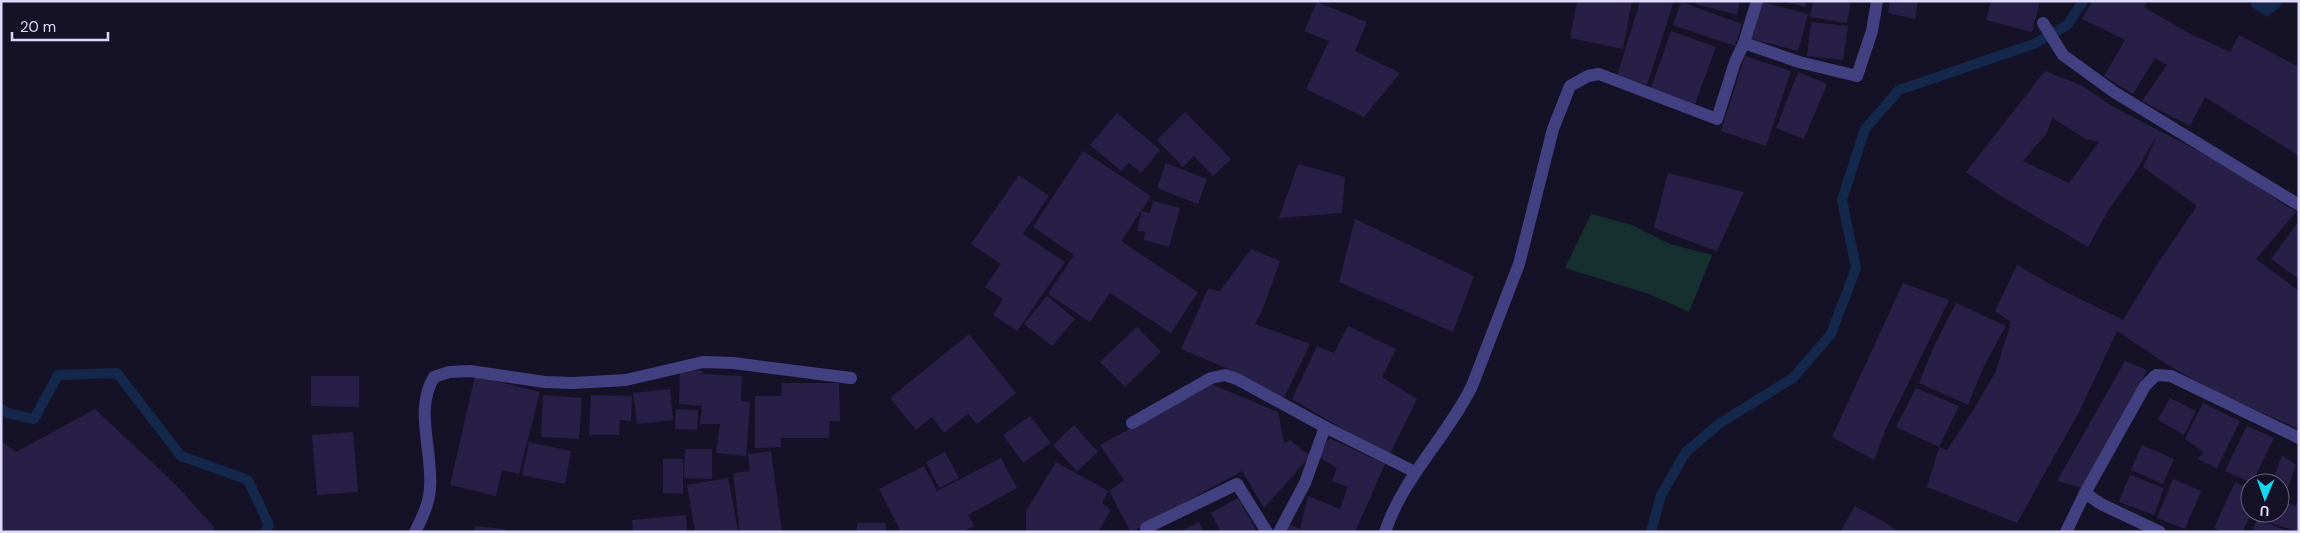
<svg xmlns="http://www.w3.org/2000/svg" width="2300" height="533" viewBox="0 0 2300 533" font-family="'DM Sans',sans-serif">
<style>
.green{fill:#15302f}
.water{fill:#13284a}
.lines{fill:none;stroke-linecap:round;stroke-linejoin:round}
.stream{stroke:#13284a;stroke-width:10}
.building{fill:#271f46;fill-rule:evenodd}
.minor{stroke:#434082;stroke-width:12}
</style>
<rect width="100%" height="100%" fill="#151227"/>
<polygon class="green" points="1591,214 1632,225 1670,244 1712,255 1689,312 1649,294 1565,268"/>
<polygon class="water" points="2252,1 2284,1 2279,8 2267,17 2251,6"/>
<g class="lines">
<g class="stream">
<polyline points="1,409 7,413 34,419 58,375 117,373 181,456 248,480 269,525 265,532"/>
<polyline points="1651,532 1661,495 1686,452 1720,423 1793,378 1831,334 1856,268 1842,200 1865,129 1899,90 2034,44 2067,25 2083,1"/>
</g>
</g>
<g class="building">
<polygon points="1577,1 1632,1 1623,49 1570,38"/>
<polygon points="1640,1 1674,1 1647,85 1617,76"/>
<polygon points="1697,1 1740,1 1737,15 1696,4"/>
<polygon points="1781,1 1807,1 1806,7"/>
<polygon points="1813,1 1851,1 1847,23 1810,17"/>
<polygon points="1890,1 1918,1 1915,19 1888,13"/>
<polygon points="1991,1 2040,1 2032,32 1986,20"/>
<polygon points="2092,1 2148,1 2144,7 2187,32 2230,52 2239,35 2299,67 2299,156 2205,97 2190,126 2142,101 2167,65 2155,58 2133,94 2104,76 2125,40 2082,19"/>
<polygon points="1317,2 1367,22 1355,51 1400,73 1364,117 1306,89 1329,41 1304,31"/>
<polygon points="1681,2 1742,24 1735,46 1673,25"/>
<polygon points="1762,2 1808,14 1798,51 1752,39"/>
<polygon points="1811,22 1848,26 1843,60 1807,56"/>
<polygon points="1671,31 1716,47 1695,104 1651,88"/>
<polygon points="1745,56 1791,71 1766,146 1721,131"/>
<path d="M2045,71L2083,86L2110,105L2227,166L2296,212L2256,259L2299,291V429L2220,394L2171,367L2117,331L2080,410L2017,523L1927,487L1939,447L1947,450L1972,412L1996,371L2011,322L1995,311L2017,265L2054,286L2123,320L2156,266L2197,206L2143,167L2157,135L2138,168L2108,211L2088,247L2001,196L1966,172ZM2052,118L2086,139L2099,142L2069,183L2023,161L2047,133Z"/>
<polygon points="1798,72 1827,84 1804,139 1776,128"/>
<polygon points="1185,112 1231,159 1213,176 1194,156 1183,167 1157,140"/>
<polygon points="1117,113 1160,150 1141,173 1129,163 1121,171 1090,145"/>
<polygon points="1083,151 1151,196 1121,241 1198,292 1171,333 1110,293 1090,322 1048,294 1074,255 1033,227"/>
<polygon points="1166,163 1207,179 1198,204 1157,188"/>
<polygon points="1298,164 1345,177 1342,213 1279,218"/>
<polygon points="1668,173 1744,192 1717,251 1654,228"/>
<polygon points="1019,175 1049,196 1023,234 1065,262 1017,331 993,315 1003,299 985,287 1001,264 971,244"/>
<polygon points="1153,201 1180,208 1169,247 1144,240 1145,232 1137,231 1142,211 1150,213"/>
<polygon points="1355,219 1474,276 1453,332 1339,282"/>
<polygon points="2299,221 2299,279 2271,259"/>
<polygon points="1251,249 1280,261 1262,311 1255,324 1310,344 1284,398 1233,371 1181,349 1208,289 1220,291"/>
<polygon points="1903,283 1949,300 1888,424 1874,460 1832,437"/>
<polygon points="1047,296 1075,319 1052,346 1024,324"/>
<polygon points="1956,303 2006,326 1984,366 1968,405 1919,383 1933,348"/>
<polygon points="1348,326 1396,349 1382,377 1417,399 1389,456 1292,399 1317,346 1334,353"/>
<polygon points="1137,327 1161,352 1125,387 1100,362"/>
<polygon points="969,334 1016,393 977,424 968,414 944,433 932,417 916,430 890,398"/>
<polygon points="2125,361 2147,370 2082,488 2057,481"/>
<polygon points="680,369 703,371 703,374 742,376 741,401 750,402 746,456 716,453 720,424 700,424 702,406 679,404"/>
<polygon points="311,376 359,376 359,407 311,406"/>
<polygon points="475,376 540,392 519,474 502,470 496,496 450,485"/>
<polygon points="782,383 839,383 840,421 830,421 829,438 781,438 781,447 755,448 755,396 781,396"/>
<polygon points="1211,384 1278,412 1284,443 1290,440 1310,456 1264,508 1242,471 1131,532 1109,491 1124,480 1100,445"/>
<polygon points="1916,388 1959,406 1939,447 1896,427"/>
<polygon points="670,389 673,420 637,424 633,393"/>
<polygon points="543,395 582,398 579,439 541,437"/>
<polygon points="591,395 632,396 631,421 620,420 619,435 589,435"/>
<polygon points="2170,398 2196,411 2184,435 2158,420"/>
<polygon points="2203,403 2240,421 2217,468 2197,459 2204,452 2185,439"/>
<polygon points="95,409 176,485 214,527 213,532 1,532 1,441 16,452"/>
<polygon points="676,409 698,410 697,430 675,429"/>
<polygon points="1030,416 1051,443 1023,463 1003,435"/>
<polygon points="1074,425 1098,452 1077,471 1053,445"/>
<polygon points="2247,426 2274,438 2252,483 2225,471"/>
<polygon points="353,432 358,492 317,495 312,435"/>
<polygon points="1329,438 1385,464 1355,532 1284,532 1289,524 1300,529 1308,496 1340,509 1348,487 1332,481 1337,468 1319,457"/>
<polygon points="529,442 571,451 565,484 522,475"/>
<polygon points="2142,445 2174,459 2163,484 2131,470"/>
<polygon points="685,449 712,449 712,479 684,478"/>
<polygon points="771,451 782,532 740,532 733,473 750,471 748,454"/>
<polygon points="945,452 959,478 939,488 926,462"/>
<polygon points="2282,455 2296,465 2283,501 2295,506 2299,498 2299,532 2259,519 2261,513 2280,513 2280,483 2272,483"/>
<polygon points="1001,458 1017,488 968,515 974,526 962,532 901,532 879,489 924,466 937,491"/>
<polygon points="663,459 683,459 683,494 663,493"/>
<polygon points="1056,462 1108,491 1102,503 1111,510 1098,532 1026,532 1026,511"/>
<polygon points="2130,475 2164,488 2154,515 2119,502"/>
<polygon points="728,478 738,530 695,532 687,485"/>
<polygon points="2173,479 2201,491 2185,529 2157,518"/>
<polygon points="2235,482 2250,489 2251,513 2243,532 2223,532 2214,528"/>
<polygon points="1238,498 1257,532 1221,532 1211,513"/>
<polygon points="1855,506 1886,523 1899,532 1840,532"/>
<polygon points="686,515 687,532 633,532 632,520"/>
<polygon points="2257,519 2290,532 2252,532"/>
<polygon points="1199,522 1204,532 1179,532"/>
<rect x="857" y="523" width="29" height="9"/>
<polygon points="475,526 505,529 505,532 474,532"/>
</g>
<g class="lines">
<g class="minor">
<polyline points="2043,23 2063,55 2114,92 2299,205"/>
<polyline points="1744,43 1757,1"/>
<polyline points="1132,423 1211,378 1225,375 1237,379 1325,427 1415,472"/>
<polyline points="2085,493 2145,386 2156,375 2171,376 2299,438"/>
<polyline points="1146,528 1237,484 1267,532"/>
<path d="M415,532C422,518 429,504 430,488C433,452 414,409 434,377L449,372L470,371L545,382L573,383L626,380L703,362L733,363L851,378"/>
<polyline points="1279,532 1305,483 1325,427"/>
<path d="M1385,532C1403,477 1447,437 1472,386L1519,264L1553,129L1570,86L1588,76L1599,74L1717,119L1735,62L1744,43L1799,62L1857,76L1872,31L1877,1"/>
<polyline points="2066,532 2085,493 2101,504 2160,532"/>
</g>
</g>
<rect width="2300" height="533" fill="none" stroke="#dedafc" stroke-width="5"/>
<g transform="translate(2265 498) rotate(182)"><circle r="24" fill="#151227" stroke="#65627c"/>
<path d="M0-4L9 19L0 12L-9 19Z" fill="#15d8ed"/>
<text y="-8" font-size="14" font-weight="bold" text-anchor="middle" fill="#dedafc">U</text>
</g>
<path d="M12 32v8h96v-8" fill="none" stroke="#dedafc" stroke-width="2.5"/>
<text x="20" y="32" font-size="15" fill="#dedafc" stroke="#151227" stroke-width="4" paint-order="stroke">20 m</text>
</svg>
